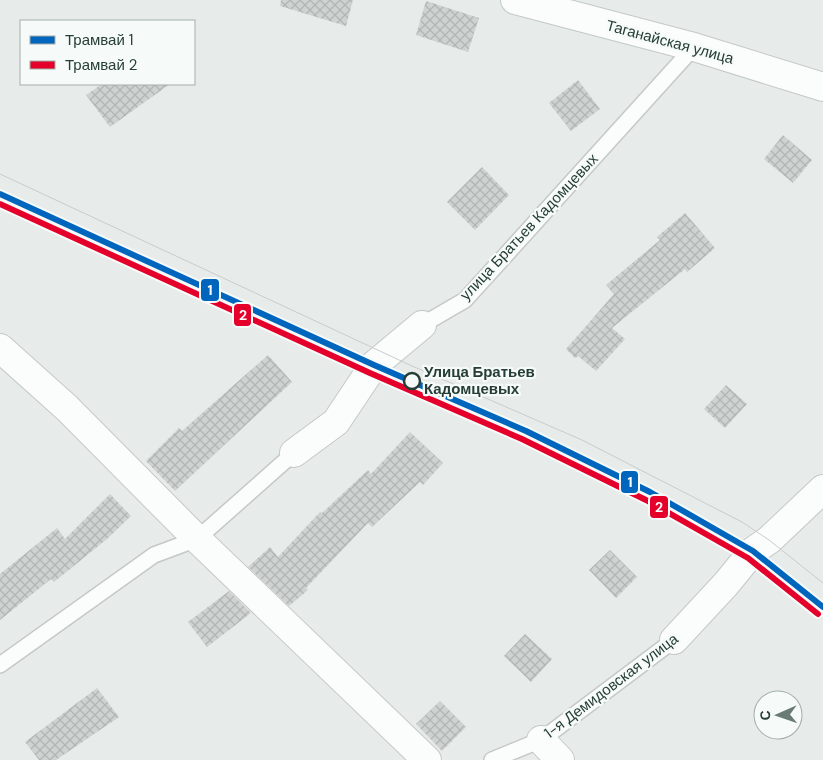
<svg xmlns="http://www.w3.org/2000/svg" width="823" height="760" viewBox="0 0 823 760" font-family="'DM Sans',sans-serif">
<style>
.building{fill:url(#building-cross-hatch)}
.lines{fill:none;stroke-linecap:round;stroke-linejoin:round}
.lane-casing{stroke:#c4c9c7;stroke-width:18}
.street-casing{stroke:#c4c9c7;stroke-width:30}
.secondary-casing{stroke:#c3c9c7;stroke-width:30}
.lane{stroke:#fbfcfc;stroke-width:15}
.street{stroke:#fbfcfc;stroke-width:28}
.secondary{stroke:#fbfcfc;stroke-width:28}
.tram{stroke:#c8cccb;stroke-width:1}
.tram-1-casing{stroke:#f6faf8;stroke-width:10}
.tram-2-casing{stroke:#f6faf8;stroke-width:10}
.tram-1{stroke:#0065bd;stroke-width:6}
.tram-2{stroke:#e4002b;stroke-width:6}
.stop-dot{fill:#f6faf8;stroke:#263e37;stroke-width:2.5}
.labels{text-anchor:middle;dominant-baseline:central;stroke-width:4.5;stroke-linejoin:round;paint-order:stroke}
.street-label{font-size:15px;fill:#263e37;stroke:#f6faf8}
.stop-label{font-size:15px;font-weight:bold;fill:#263e37;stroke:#f6faf8;text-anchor:start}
.line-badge{stroke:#f6faf8;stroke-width:2}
.badge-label{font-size:14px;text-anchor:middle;font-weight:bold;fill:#fff}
</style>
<defs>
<pattern id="building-cross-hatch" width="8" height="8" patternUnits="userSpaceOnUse" patternTransform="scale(1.25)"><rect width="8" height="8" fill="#ced3d1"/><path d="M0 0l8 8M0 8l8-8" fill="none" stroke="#b1b6b4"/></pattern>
</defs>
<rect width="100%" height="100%" fill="#e7ecea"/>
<g class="building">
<polygon points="281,0 353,0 346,26 280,6"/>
<polygon points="426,1 479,18 468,52 416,35"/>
<polygon points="578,80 600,109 571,131 549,103"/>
<polygon points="102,84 170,84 110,127 86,95"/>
<polygon points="783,135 812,160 793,183 764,159"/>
<polygon points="482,167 509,195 475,230 447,202"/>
<polygon points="685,213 715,248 687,272 685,269 612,328 625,339 596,371 578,356 575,358 566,349 614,294 606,285 660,240 657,237"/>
<polygon points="268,355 292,382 175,491 146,461 179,428 182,431"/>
<polygon points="726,385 747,404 725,428 704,409"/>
<polygon points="410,432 443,463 423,485 420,482 372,527 368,523 306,588 308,590 289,606 248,567 270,547 278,557 320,512 322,513 368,470 371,474"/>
<polygon points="110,494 131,516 107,539 54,582 51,579 0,620 0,574 57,528 65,539"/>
<polygon points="610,550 637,577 616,598 589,570"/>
<polygon points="229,591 251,613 207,647 188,622"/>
<polygon points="525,634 552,659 531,682 504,656"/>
<polygon points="97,688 119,717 56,760 39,760 25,742"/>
<polygon points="440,701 466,727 442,751 416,724"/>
</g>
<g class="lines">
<g class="lane-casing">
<g id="lane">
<polyline points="422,325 465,300 694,47"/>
<polyline points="0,665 154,555 197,539 294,453"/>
<polyline points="492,760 541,740 674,640"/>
</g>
</g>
<g class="street-casing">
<g id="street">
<polyline points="0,348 67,408 197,539 427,760"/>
<polyline points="294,453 336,422 374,365 422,325"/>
<polyline points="674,640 726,584 753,551 769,540 823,489"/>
<polyline points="541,740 560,760"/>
</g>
</g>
<g class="secondary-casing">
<polyline id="secondary" points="515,0 694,47 823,87"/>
</g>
<use href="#lane" class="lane"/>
<use href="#street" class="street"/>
<use href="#secondary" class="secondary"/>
<polyline class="tram" points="0,174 412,366 582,440 742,522 769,540 823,583"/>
<g class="tram-1-casing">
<polyline id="tram-1" points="0,194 374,365 526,431 650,492 753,551 823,607"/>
</g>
<g class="tram-2-casing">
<polyline id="tram-2" points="0,204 370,373 522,439 646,500 748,558 818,614"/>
</g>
<use href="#tram-1" class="tram-1"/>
<use href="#tram-2" class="tram-2"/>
</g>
<circle class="stop-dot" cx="412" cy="381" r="8"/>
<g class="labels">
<g class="street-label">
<text transform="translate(670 42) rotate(15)">Таганайская улица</text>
<text transform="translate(529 227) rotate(-47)">улица Братьев Кадомцевых</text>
<text transform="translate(611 686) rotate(-37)">1-я Демидовская улица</text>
</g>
<g class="stop-label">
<text x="424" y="372">Улица Братьев<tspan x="424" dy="17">Кадомцевых</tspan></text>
</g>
</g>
<g class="line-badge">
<rect x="200" y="278" width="20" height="24" rx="5" fill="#0065bd"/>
<rect x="233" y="303" width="19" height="24" rx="5" fill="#e4002b"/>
<rect x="620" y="470" width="19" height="24" rx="5" fill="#0065bd"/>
<rect x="649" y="495" width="20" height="24" rx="5" fill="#e4002b"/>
</g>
<g class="badge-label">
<text x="210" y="295">1</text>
<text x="243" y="320">2</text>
<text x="630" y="487">1</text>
<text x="659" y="512">2</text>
</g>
<rect x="20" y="20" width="175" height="65" fill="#f6faf8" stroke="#a3afab"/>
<rect x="30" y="36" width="25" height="8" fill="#0065bd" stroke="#a3afab"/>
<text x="65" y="45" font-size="15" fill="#263e37">Трамвай 1</text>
<rect x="30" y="61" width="25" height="8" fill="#e4002b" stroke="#a3afab"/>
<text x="65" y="70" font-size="15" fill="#263e37">Трамвай 2</text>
<g transform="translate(778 715) rotate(268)"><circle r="24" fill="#f6faf8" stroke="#a3afab"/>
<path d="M0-4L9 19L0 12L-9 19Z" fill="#6a7b76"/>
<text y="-8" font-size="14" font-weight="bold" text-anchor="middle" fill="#263e37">С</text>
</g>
</svg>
